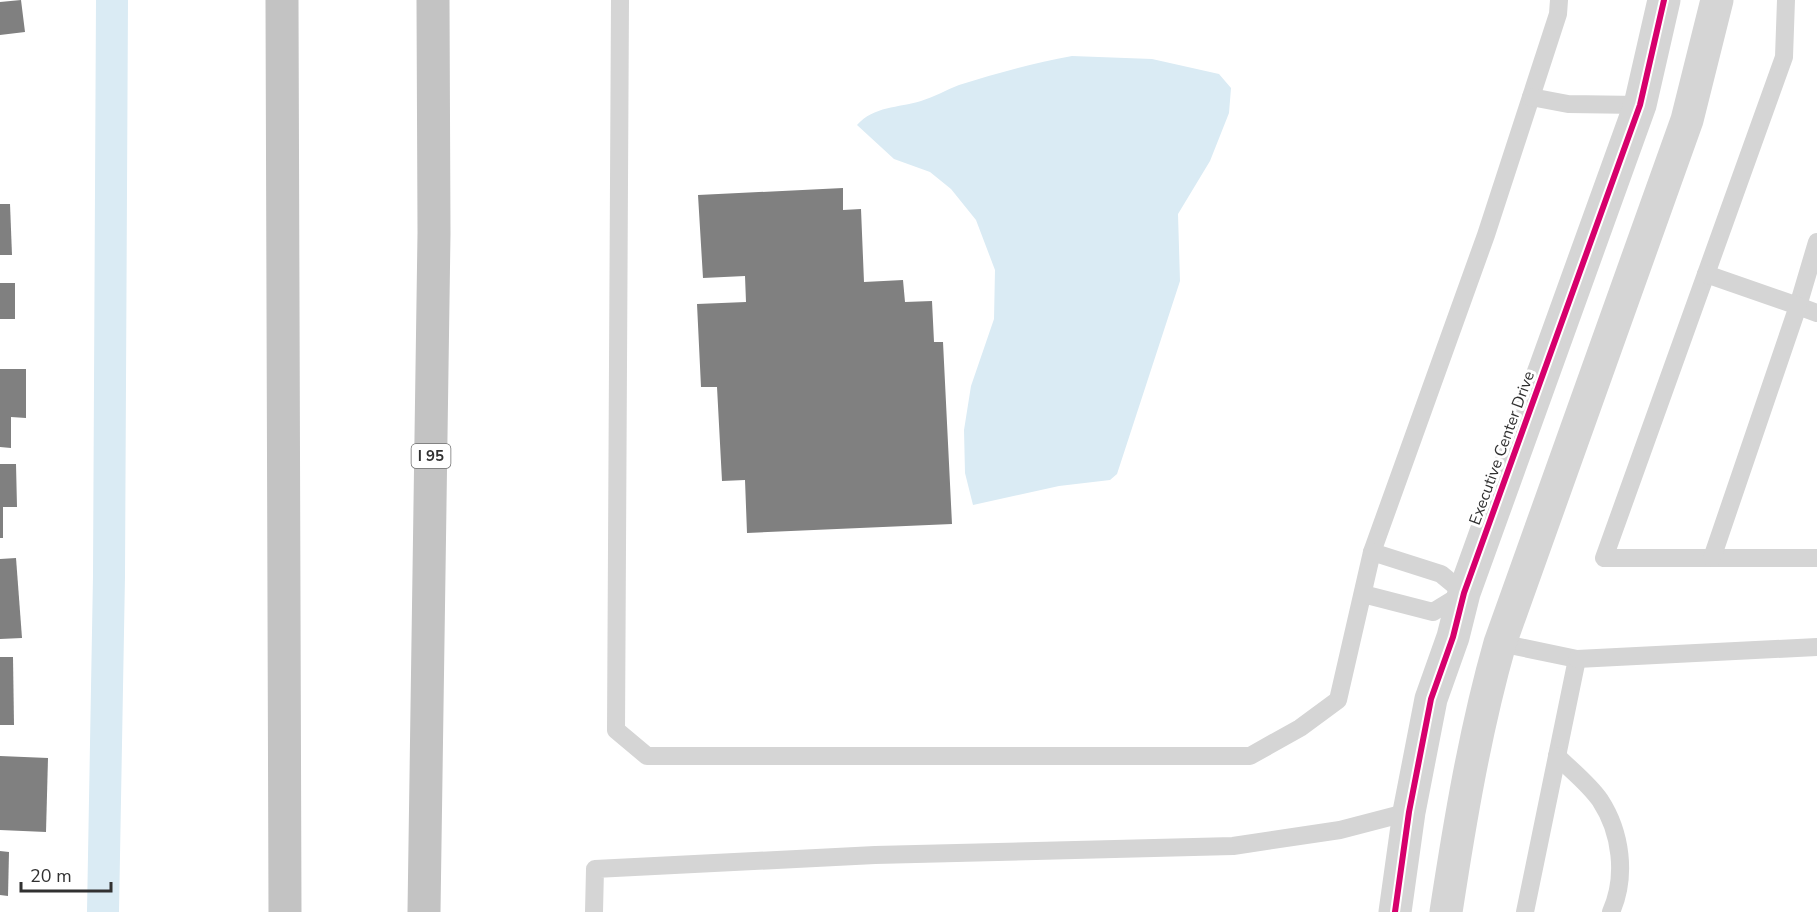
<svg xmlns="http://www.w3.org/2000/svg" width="1817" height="912" viewBox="0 0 1817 912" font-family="'Nunito Sans',sans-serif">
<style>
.water{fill:#daebf4}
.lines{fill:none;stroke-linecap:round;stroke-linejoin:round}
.canal{stroke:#daebf4;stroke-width:32}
.building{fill:#808080}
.service{stroke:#d5d5d5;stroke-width:18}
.tertiary{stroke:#d5d5d5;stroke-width:33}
.motorway{stroke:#c3c3c3;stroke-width:33}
.cycleway-casing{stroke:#fff;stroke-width:10}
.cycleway{stroke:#d6006c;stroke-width:6}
.labels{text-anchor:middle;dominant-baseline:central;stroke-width:6;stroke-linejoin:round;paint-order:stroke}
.shield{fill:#fff;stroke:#6f6f6f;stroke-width:1.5}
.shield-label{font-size:15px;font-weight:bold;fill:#313131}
.street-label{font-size:16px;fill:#313131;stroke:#fff}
</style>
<rect width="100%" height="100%" fill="#fff"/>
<path class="water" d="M1072,56L1152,59L1219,74L1231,88L1229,113L1210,161L1178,214L1180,281L1117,474L1110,480L1059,486L973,505L965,473L964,430L971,386L994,319L995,270L976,220L951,189L930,172L894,159L857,125C874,106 898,108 921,101C934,97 946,90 959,85C997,73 1033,63 1072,56Z"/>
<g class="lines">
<polyline class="canal" points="103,912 109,576 112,0"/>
</g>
<g class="building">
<polygon points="21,0 25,32 0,35 0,2"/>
<polygon points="843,188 843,210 861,209 864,282 903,280 905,302 932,301 934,342 943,342 952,524 747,533 745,480 722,481 717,387 701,387 697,304 746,302 745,276 703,278 698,195"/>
<polygon points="0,204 10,204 12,255 0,255"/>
<rect x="0" y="283" width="15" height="36"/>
<polygon points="0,369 26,369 26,418 11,417 11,448 0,447"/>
<polygon points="0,464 16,464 17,507 3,507 3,538 0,538"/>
<polygon points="16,558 22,638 0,639 0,559"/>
<polygon points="0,657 13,657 14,725 0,725"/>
<polygon points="0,756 48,758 46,832 0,830"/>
<polygon points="0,851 9,852 8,896 0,895"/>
</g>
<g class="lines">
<g class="service">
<polyline points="620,0 616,730 647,756 1250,756 1300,728 1338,700 1372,552 1486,235 1558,14 1559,0"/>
<polyline points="1786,0 1784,57 1604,558 1817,558"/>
<polyline points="1531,97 1568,104 1640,105"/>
<polyline points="1817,242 1798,306 1817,313"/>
<polyline points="1706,274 1798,306 1712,558"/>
<polyline points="1363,594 1433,612 1464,593 1441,574 1372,552"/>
<polyline points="1500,643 1577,659 1525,912"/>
<polyline points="1577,659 1817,647"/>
<path d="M1557,756C1571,770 1589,784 1600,800C1621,832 1627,876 1611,912"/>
<polyline points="594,912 595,869 875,855 1233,846 1340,830 1409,812"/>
</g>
<g class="tertiary">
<polyline points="1395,912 1409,812 1431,699 1453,637 1464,593 1640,105 1664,0"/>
<path d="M1446,912C1460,821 1475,731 1500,643L1687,120L1717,0"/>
</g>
<g class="motorway">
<polyline points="282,0 285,912"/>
<polyline points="424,912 434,233 433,0"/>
</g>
<g class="cycleway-casing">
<polyline id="cycleway" points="1395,912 1409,812 1431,699 1453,637 1464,593 1640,105 1664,0"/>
</g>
<use href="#cycleway" class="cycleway"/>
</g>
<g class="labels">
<rect class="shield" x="411.5" y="444" width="39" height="24" rx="4.5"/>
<g class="shield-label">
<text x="431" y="456">I 95</text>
</g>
<g class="street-label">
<text transform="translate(1502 448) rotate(-70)">Executive Center Drive</text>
</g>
</g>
<path d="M21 882v9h90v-9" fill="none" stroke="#313131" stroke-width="3"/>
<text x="30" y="882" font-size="18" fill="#313131" stroke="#ffffff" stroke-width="4.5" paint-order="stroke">20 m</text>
</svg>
